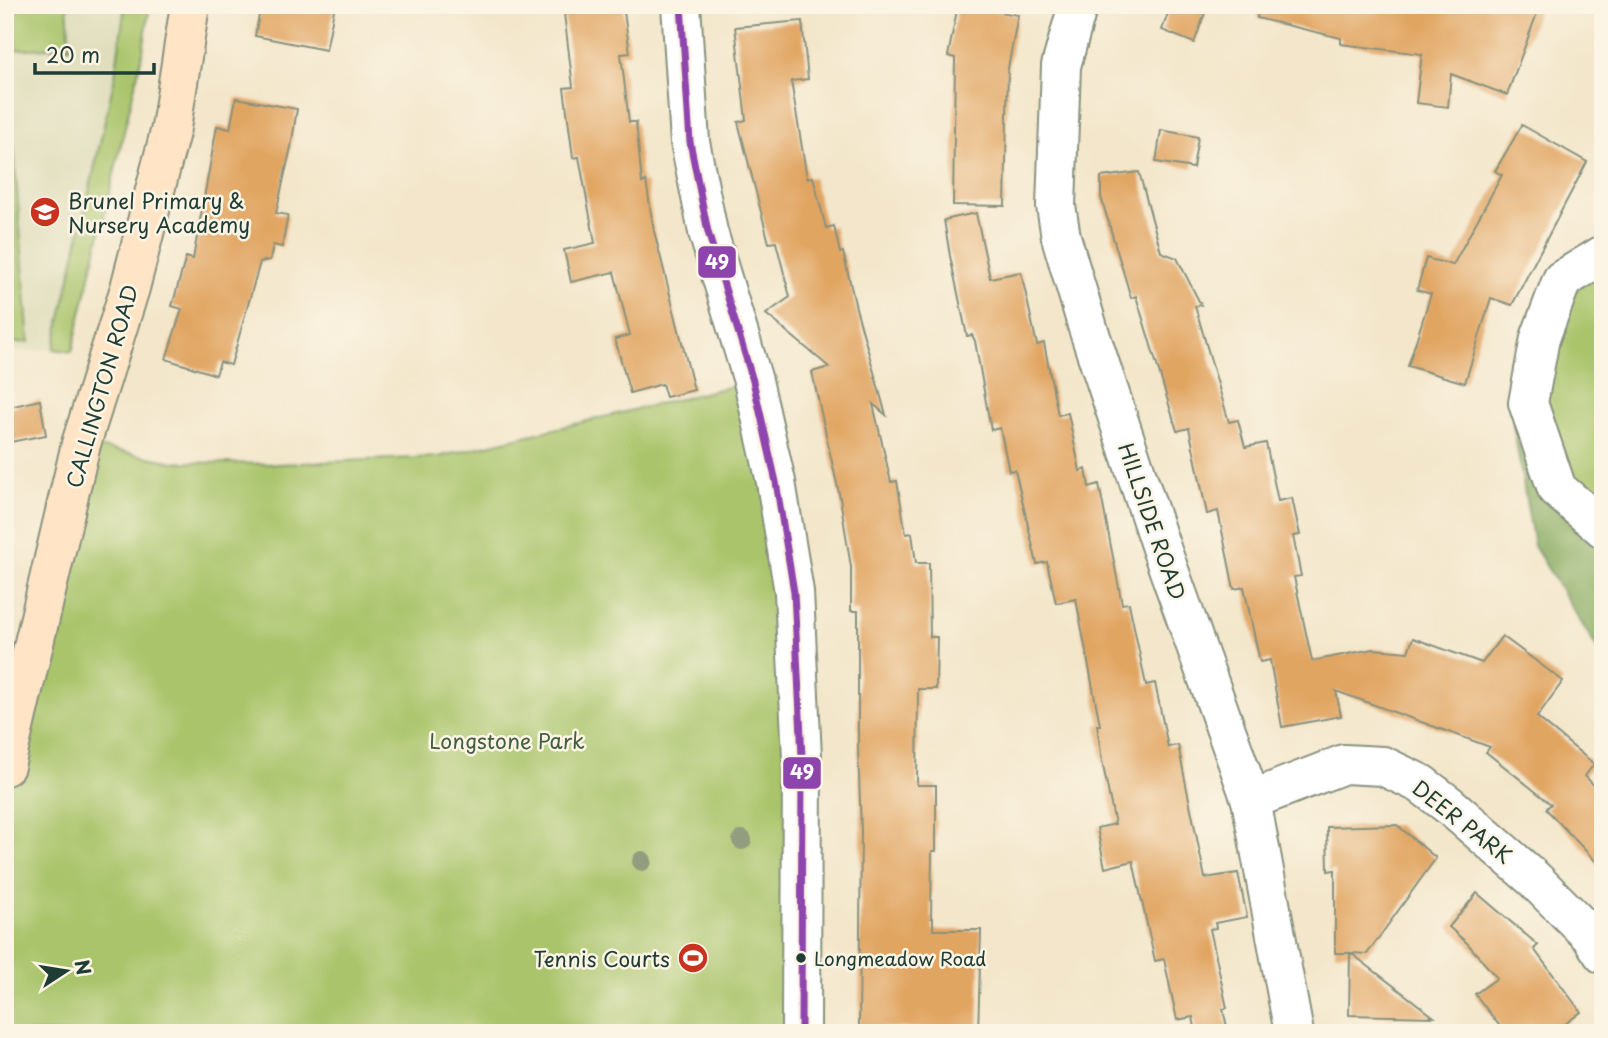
<svg xmlns="http://www.w3.org/2000/svg" width="1608" height="1038" viewBox="0 0 1608 1038" font-family="'Playpen Sans',sans-serif">
<style>
.built{fill:#dfddbb}
.green{fill:#a9c46b;stroke:#648050;stroke-width:2}
.forest{fill:#86aa5f;stroke:#52744a;stroke-width:2}
.building{fill:#e1a562}
.lines{fill:none;stroke-linecap:round;stroke-linejoin:round}
.street-casing{stroke:#89927f;stroke-width:42}
.secondary-casing{stroke:#89927f;stroke-width:42}
.street{stroke:#fff;stroke-width:38}
.secondary{stroke:#ffe4c6;stroke-width:38}
.bus-1-casing{stroke:#fcf5e5;stroke-width:12}
.bus-1{stroke:#8e44ad;stroke-width:7}
.tree{fill:#929c7f}
.bus-dot{fill:#1f3d34;stroke:#fcf5e5;stroke-width:2.5}
.labels{text-anchor:middle;dominant-baseline:central;stroke-width:5;stroke-linejoin:round;paint-order:stroke}
.bus-label{font-size:19px;fill:#1f3d34;stroke:#fcf5e5;text-anchor:start}
.poi-label{font-size:21px;fill:#1f3d34;stroke:#fcf5e5;text-anchor:start}
.street-label{font-size:21px;fill:#1f3d34;stroke:#fcf5e5}
.park-label{font-size:21px;fill:#425f42;stroke:#fcf5e5}
.line-badge{stroke:#fcf5e5;stroke-width:2.5}
.badge-label{font-size:19px;text-anchor:middle;font-weight:bold;fill:#fff}
</style>
<rect width="100%" height="100%" fill="#fcf5e5"/>
<filter id="ink" filterUnits="userSpaceOnUse"><feTurbulence type="fractalNoise" baseFrequency=".0143" numOctaves="2"/><feDisplacementMap in="SourceGraphic" scale="14" xChannelSelector="R" yChannelSelector="G"/><feConvolveMatrix kernelMatrix="1 2 1 2 8 2 1 2 1" color-interpolation-filters="sRGB"/></filter>
<filter id="wash" filterUnits="userSpaceOnUse"><feTurbulence type="fractalNoise" baseFrequency=".00686" numOctaves="4" result="noise"/><feDisplacementMap in="SourceGraphic" scale="28" xChannelSelector="R" yChannelSelector="G"/><feGaussianBlur stdDeviation="1.57" result="paint"/><feColorMatrix in="noise" values="0 0 0 0 0 0 0 0 0 0 0 0 0 0 0 0 0 1.4 0 .05"/><feComposite in="paint" operator="in"/></filter>
<g filter="url(#wash)">
<rect width="100%" height="100%" fill="#f3e6ca"/>
<polygon class="built" points="5,5 125,5 115,76 54,349 5,352"/>
<g class="green">
<polygon points="5,5 67,5 70,47 5,50"/>
<polygon points="125,5 150,5 143,51 72,352 54,349 115,76"/>
<polygon points="5,87 9,87 29,342 5,343"/>
<polygon points="1603,255 1603,528 1557,489 1540,338"/>
<polygon points="753,381 776,482 801,1033 5,1033 5,766 81,444 174,462 277,464 438,457"/>
</g>
<polygon class="forest" points="1528,403 1603,528 1603,658 1534,546 1513,424"/>
<g id="blocks">
<g class="building">
<polygon points="261,5 335,5 326,50 255,36"/>
<polygon points="563,5 623,5 630,53 621,54 629,122 636,122 642,183 646,181 654,231 694,390 666,397 662,384 630,393 615,339 630,335 614,272 571,282 564,250 595,243 579,157 573,158 564,88 573,87"/>
<polygon points="958,5 1018,15 1008,68 1005,206 953,205 955,58 948,56"/>
<polygon points="1171,5 1208,5 1194,43 1162,30"/>
<polygon points="1259,5 1540,5 1507,95 1451,74 1448,107 1416,103 1422,54 1341,44 1341,38 1257,18"/>
<polygon points="802,21 808,79 791,81 807,178 813,177 826,228 834,226 840,253 843,252 856,308 886,415 873,404 891,482 897,481 906,534 912,533 916,563 929,563 930,637 937,637 936,689 918,689 917,785 936,785 936,851 932,851 931,918 933,918 933,930 981,930 978,1033 945,1033 945,1029 859,1028 861,831 858,748 858,611 851,611 851,567 840,498 812,372 829,367 766,314 790,297 776,242 769,243 738,122 746,120 735,27"/>
<polygon points="236,98 297,109 291,147 276,213 288,215 282,247 273,245 270,260 260,262 231,365 220,362 216,375 166,359 182,309 172,306 186,257 193,259 217,126 230,129"/>
<polygon points="1522,125 1587,162 1512,305 1491,298 1465,383 1408,366 1431,294 1417,290 1426,258 1453,265 1502,175 1495,171"/>
<polygon points="1161,130 1198,137 1193,168 1156,162"/>
<polygon points="1139,172 1161,252 1177,258 1201,305 1195,306 1229,422 1238,420 1245,447 1266,443 1278,501 1292,498 1300,535 1293,536 1301,576 1294,577 1312,661 1373,649 1408,652 1413,638 1482,663 1502,636 1563,681 1537,717 1594,764 1585,776 1603,795 1603,869 1546,809 1551,804 1486,752 1490,747 1336,691 1341,716 1282,727 1270,660 1260,662 1244,587 1234,589 1218,511 1207,514 1189,428 1177,431 1136,296 1131,298 1101,197 1101,177"/>
<polygon points="976,213 990,278 1021,272 1037,345 1044,343 1058,415 1068,413 1080,471 1086,469 1089,487 1099,484 1122,604 1129,603 1146,685 1155,683 1168,747 1178,745 1205,878 1238,873 1247,917 1215,923 1216,928 1210,929 1227,1008 1223,1009 1227,1027 1196,1033 1193,1017 1177,1020 1164,959 1155,961 1133,861 1105,868 1097,828 1115,824 1102,761 1097,725 1100,725 1076,599 1056,603 1047,562 1037,564 1015,470 1009,471 1000,428 991,430 975,341 972,335 967,336 950,256 944,220"/>
<polygon points="40,400 46,435 5,443 5,408"/>
<polygon points="1397,825 1436,858 1367,954 1351,953 1434,1017 1349,1015 1350,953 1335,953 1335,870 1328,871 1327,827"/>
<polygon points="1477,893 1538,945 1534,949 1581,1012 1553,1033 1505,1033 1475,994 1497,978 1468,944 1449,927"/>
</g>
</g>
</g>
<g filter="url(#ink)">
<use href="#blocks" fill-opacity="0" stroke="#89927f" stroke-width="2"/>
<g class="lines">
<g class="street-casing">
<g id="street">
<polyline points="681,5 690,142 708,232 753,381 776,482 794,592 802,757 801,1033"/>
<polyline points="1078,5 1061,66 1056,206 1061,237 1088,328 1161,548 1251,800 1294,1033"/>
<polyline points="1603,255 1562,280 1540,338 1528,403 1557,489 1603,528"/>
<polyline points="1251,800 1344,764 1383,766 1421,784 1450,806 1534,879 1591,936 1603,954"/>
</g>
</g>
<g class="secondary-casing">
<polyline id="secondary" points="5,766 81,444 130,288 171,128 190,5"/>
</g>
<use href="#street" class="street"/>
<use href="#secondary" class="secondary"/>
<g class="bus-1-casing">
<polyline id="bus-1" points="681,5 690,142 708,232 753,381 776,482 794,592 802,757 801,1033"/>
</g>
<use href="#bus-1" class="bus-1"/>
</g>
<g class="tree">
<circle cx="742" cy="840" r="10"/>
<circle cx="642" cy="861" r="10"/>
</g>
</g>
<defs>
<g id="school-disc" transform="scale(1.575)"><circle r="9.5" fill="#c8321e" stroke="#fcf5e5"/><path d="M0-5L7-2L0 1L-7-2ZM-4 1L0 2.5L4 1V4Q0 6-4 4Z" fill="#fff"/></g>
<g id="stadium-disc" transform="scale(1.575)"><circle r="9.5" fill="#c8321e" stroke="#fcf5e5"/><path d="M0-5a6.5 5 0 1 0 0 10a6.5 5 0 1 0 0-10ZM-3.5-1.8h7v3.6h-7Z" fill="#fff"/></g>
</defs>
<g fill-rule="evenodd">
<use href="#school-disc" x="45" y="212"/>
<use href="#stadium-disc" x="693" y="958"/>
</g>
<circle class="bus-dot" cx="801" cy="958" r="6"/>
<g class="labels">
<g class="bus-label">
<text x="814" y="958">Longmeadow Road</text>
</g>
<g class="poi-label">
<text x="68" y="200">Brunel Primary &amp;<tspan x="68" dy="24">Nursery Academy</tspan></text>
<text x="670" y="958" text-anchor="end">Tennis Courts</text>
</g>
<g class="street-label">
<text transform="translate(101 386) rotate(-74)">CALLINGTON ROAD</text>
<text transform="translate(1153 521) rotate(71)">HILLSIDE ROAD</text>
<text transform="translate(1463 821) rotate(38)">DEER PARK</text>
</g>
<g class="park-label">
<text x="507" y="740">Longstone Park</text>
</g>
</g>
<g class="line-badge">
<rect x="697" y="245" width="40" height="34" rx="7" fill="#8e44ad"/>
<rect x="782" y="756" width="40" height="34" rx="7" fill="#8e44ad"/>
</g>
<g class="badge-label">
<text x="717" y="269">49</text>
<text x="802" y="779">49</text>
</g>
<rect width="1608" height="1038" fill="none" stroke="#fcf5e5" stroke-width="28"/>
<g transform="translate(66 971) rotate(78)" stroke="#fcf5e5" stroke-width="5" paint-order="stroke">
<path d="M0-5L12 26L0 18L-12 26Z" fill="#1f3d34"/>
<text y="-10" font-size="19" font-weight="bold" text-anchor="middle" fill="#1f3d34">N</text>
</g>
<path d="M35 63v10h119v-10" fill="none" stroke="#1f3d34" stroke-width="3.5"/>
<text x="46" y="63" font-size="21" fill="#1f3d34" stroke="#fcf5e5" stroke-width="5" paint-order="stroke">20 m</text>
</svg>
